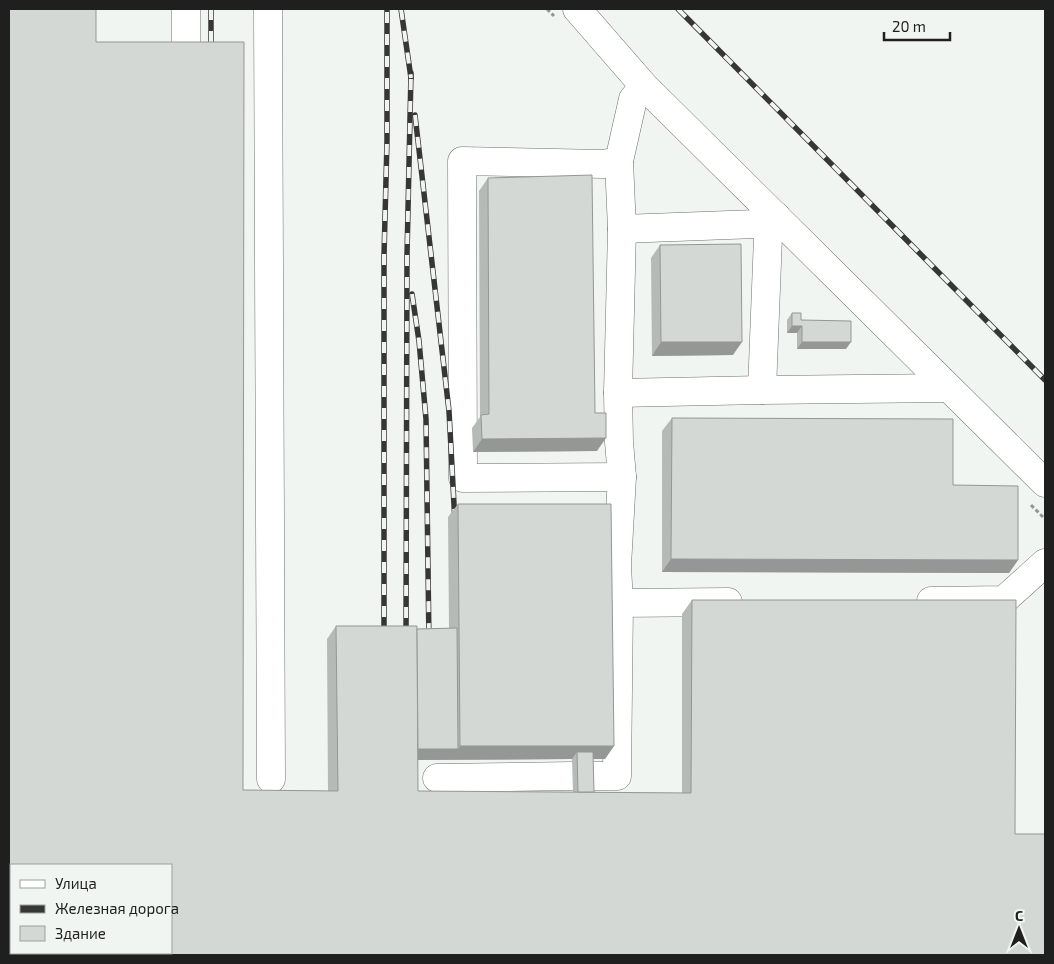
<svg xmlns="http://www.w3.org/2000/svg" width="1054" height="964" viewBox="0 0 1054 964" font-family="'Exo 2',sans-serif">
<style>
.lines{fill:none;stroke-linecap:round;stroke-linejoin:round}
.minor-casing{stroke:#6d716f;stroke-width:29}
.path{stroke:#939694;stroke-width:3;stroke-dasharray:4 2.5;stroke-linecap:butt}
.minor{stroke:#fff;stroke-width:28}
.rail-casing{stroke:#353635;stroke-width:5.5}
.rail{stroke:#f0f5f2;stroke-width:4;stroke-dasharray:11;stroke-linecap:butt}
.wall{fill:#b5bab7;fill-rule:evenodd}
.shaded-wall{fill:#949795}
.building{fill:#d3d8d5;stroke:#949795;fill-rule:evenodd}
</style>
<rect width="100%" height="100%" fill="#f0f5f2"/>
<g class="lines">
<g class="minor-casing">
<g id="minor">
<polyline points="186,9 186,55"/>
<polyline points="268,9 271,779"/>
<polyline points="577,9 644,86 1045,483"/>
<polyline points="619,161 603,164 462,161 463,478 622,477"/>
<polyline points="622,229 756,224 776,216 768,237 762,390"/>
<polyline points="618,393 762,390 948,388"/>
<polyline points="931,601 1004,600 1045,563"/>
<polyline points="619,603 728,602"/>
<polyline points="589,776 617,776 619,603 617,566 622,477 619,442 618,393 622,229 619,161 633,99 644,86"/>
<polyline points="437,778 573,776"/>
</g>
</g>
<g class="path">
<polyline points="547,9 554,16"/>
<polyline points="1031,505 1045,519"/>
</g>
<use href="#minor" class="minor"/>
<g class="rail-casing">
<g id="rail">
<polyline points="211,9 211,57"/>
<polyline points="401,9 411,78"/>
<polyline points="678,9 1045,380"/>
<polyline points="415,115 449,411 455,523"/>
<polyline points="412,294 419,341 426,419 429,643"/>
<polyline points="384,639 384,256 387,141 387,9"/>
<polyline points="406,640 407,255 411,73"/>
</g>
</g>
<use href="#rail" class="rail"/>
</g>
<g class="wall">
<path d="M96,42L243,790L328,791L327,639L336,626L417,629L449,628L448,517L458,504L614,746L605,759H593L594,792L682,793V614L692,600L1015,834L9,955ZM572,759L573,792L418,791V760Z"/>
<polygon points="488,178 595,413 597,451 473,452 472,428 480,417 479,191"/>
<polygon points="660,245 733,355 652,356 651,258"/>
<polygon points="792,313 801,320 846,349 797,349 797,333 787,333 787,320"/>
<polygon points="672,418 953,485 1018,560 1009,573 662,572 662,431"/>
</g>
<g class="shaded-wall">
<polygon points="792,326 802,326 797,333 787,333"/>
<polygon points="661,342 742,342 733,355 652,356"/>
<polygon points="802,342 851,342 846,349 797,349"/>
<polygon points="606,438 597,451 473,452 482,439"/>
<polygon points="671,559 1018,560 1009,573 662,572"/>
<polygon points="460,746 614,746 605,759 577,759 577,752 572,759 408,760 415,749 458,749"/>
</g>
<g class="building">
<path d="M9,9H96V42H244L243,790L338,791L336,626H417L418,791L691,793L692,600H1016L1015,834H1045V955H9ZM11,865H171V953H11Z"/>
<polygon points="592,175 595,413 606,413 606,438 482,439 481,415 489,414 488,178"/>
<polygon points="741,244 742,342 661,342 660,245"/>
<polygon points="792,313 801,313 801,320 851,321 851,342 802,342 802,326 792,326"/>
<polygon points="672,418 953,419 953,485 1018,486 1018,560 671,559"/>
<polygon points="458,504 611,504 614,746 460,746"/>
<polygon points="457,628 458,749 418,749 417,629"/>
<polygon points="577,752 593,752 594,792 578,792"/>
</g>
<rect width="1054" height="964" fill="none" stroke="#1e1f1e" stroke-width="20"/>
<rect x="10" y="864" width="162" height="90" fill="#f0f5f2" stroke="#9c9f9d"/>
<rect x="20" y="880" width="25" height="8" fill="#ffffff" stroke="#9c9f9d"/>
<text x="55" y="889" font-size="15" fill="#1e1f1e">Улица</text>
<rect x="20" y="905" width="25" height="8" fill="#353635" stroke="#9c9f9d"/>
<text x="55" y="914" font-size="15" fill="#1e1f1e">Железная дорога</text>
<rect x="20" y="926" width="25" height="15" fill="#d3d8d5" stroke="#9c9f9d"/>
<text x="55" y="939" font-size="15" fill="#1e1f1e">Здание</text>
<g transform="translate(1019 929)" stroke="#f0f5f2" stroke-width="4" paint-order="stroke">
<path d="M0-4L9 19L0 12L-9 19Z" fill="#1e1f1e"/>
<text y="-8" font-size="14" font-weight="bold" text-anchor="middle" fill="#1e1f1e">С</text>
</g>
<path d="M884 32v8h66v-8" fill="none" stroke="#1e1f1e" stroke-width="2.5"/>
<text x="892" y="32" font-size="15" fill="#1e1f1e" stroke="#f0f5f2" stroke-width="4" paint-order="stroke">20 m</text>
</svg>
